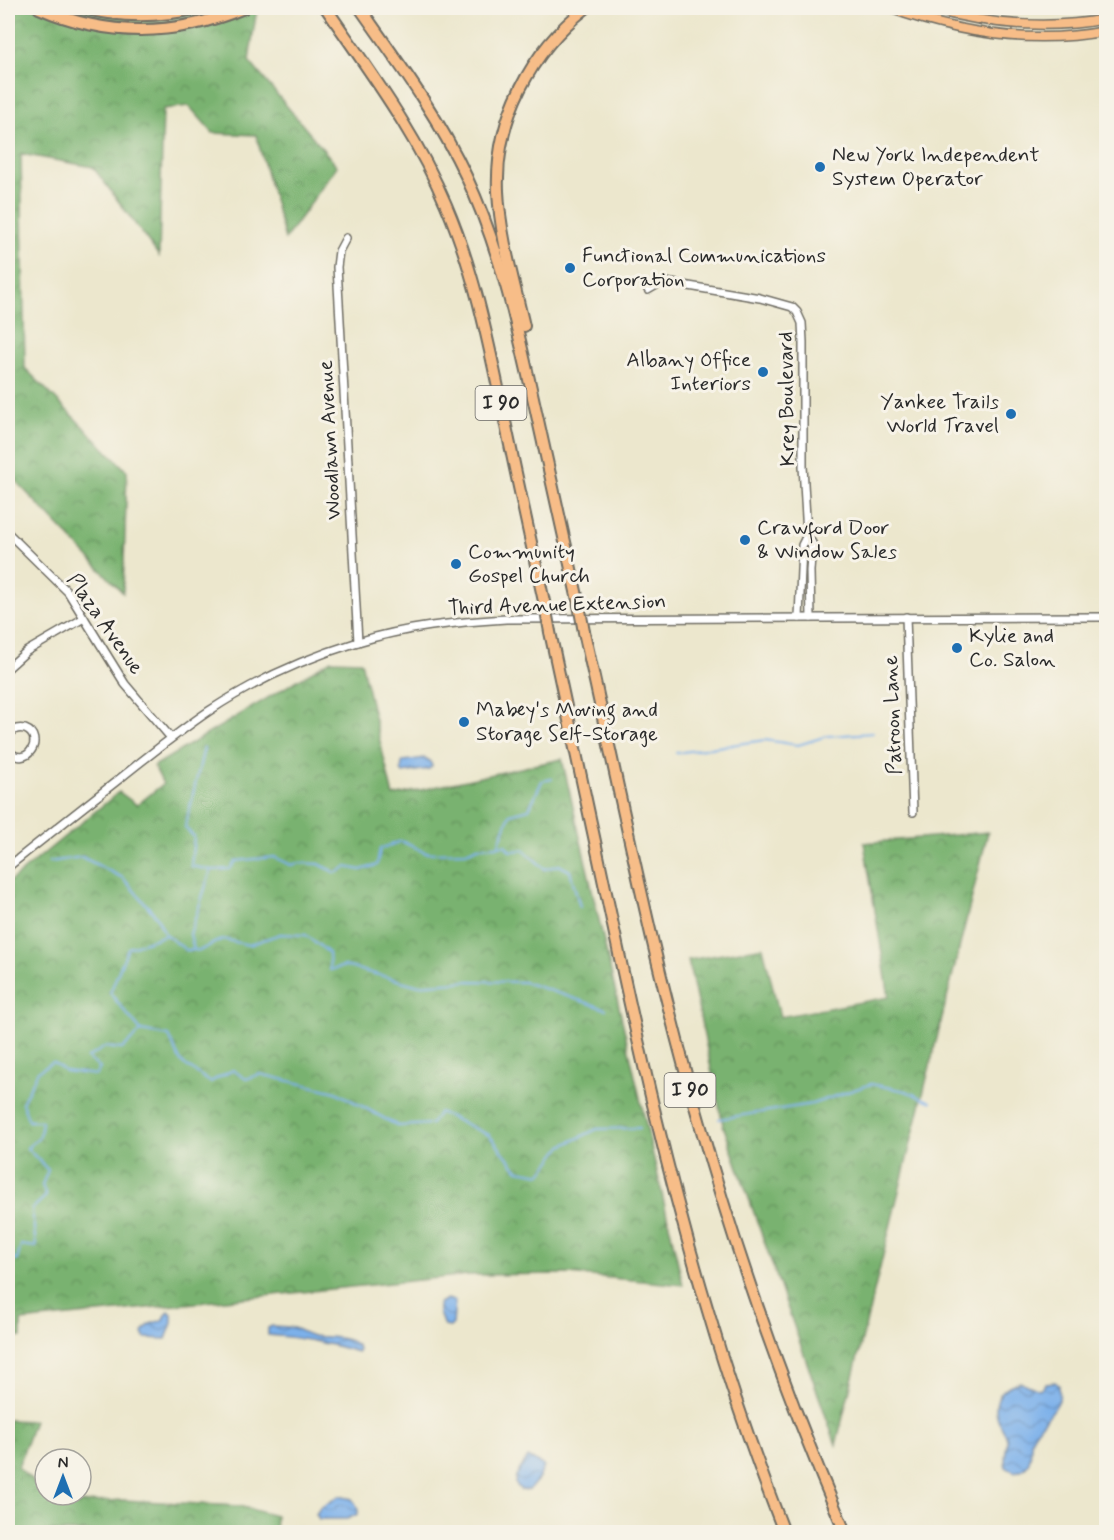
<svg xmlns="http://www.w3.org/2000/svg" width="1114" height="1540" viewBox="0 0 1114 1540" font-family="Mynerve,sans-serif">
<style>
.forest{fill:url(#forest-crowns);stroke:#526e4e;stroke-width:1.5}
.water{fill:url(#water-waves);stroke:#546e8a;stroke-width:1.5}
.lines{fill:none;stroke-linecap:round;stroke-linejoin:round}
.stream{stroke:#7cb0ea;stroke-width:2}
.minor-casing{stroke:#6f6d64;stroke-width:10}
.major-casing{stroke:#6f6d64;stroke-width:11}
.highway-casing{stroke:#6f6d64;stroke-width:14}
.minor{stroke:#fff;stroke-width:7}
.major{stroke:#f7bd88;stroke-width:8}
.highway{stroke:#f7bd88;stroke-width:10}
.highway-bridge-casing{stroke:#6f6d64;stroke-width:14;stroke-linecap:butt}
.highway-bridge{stroke:#f7bd88;stroke-width:10}
.poi-dot{fill:#1f6fb2;stroke:#f7f3e8;stroke-width:2}
.labels{text-anchor:middle;dominant-baseline:central;stroke-width:6;stroke-linejoin:round;paint-order:stroke}
.shield{fill:#f7f3e8;stroke:#686764;stroke-width:1.5}
.shield-label{font-size:20px;font-weight:bold;fill:#2b2b2b}
.poi-label{font-size:21px;fill:#2b2b2b;stroke:#f7f3e8;text-anchor:start}
.street-label{font-size:21px;fill:#2b2b2b;stroke:#f7f3e8}
</style>
<defs>
<pattern id="forest-crowns" width="20" height="18" patternUnits="userSpaceOnUse" patternTransform="scale(1.5)"><rect width="20" height="18" fill="#79b270"/><path d="M2 6a3 3 0 1 1 6 0M12 15a3 3 0 1 1 6 0" fill="none" stroke="#63915c"/></pattern>
<pattern id="water-waves" width="16" height="10" patternUnits="userSpaceOnUse" patternTransform="scale(1.5)"><rect width="16" height="10" fill="#7cb0ea"/><path d="M0 5q4-4 8 0t8 0" fill="none" stroke="#668fbe"/></pattern>
</defs>
<rect width="100%" height="100%" fill="#f7f3e8"/>
<filter id="ink" filterUnits="userSpaceOnUse"><feTurbulence type="fractalNoise" baseFrequency=".0167" numOctaves="2"/><feDisplacementMap in="SourceGraphic" scale="12" xChannelSelector="R" yChannelSelector="G"/><feConvolveMatrix kernelMatrix="1 2 1 2 8 2 1 2 1" color-interpolation-filters="sRGB"/></filter>
<filter id="wash" filterUnits="userSpaceOnUse"><feTurbulence type="fractalNoise" baseFrequency=".008" numOctaves="4" result="noise"/><feDisplacementMap in="SourceGraphic" scale="24" xChannelSelector="R" yChannelSelector="G"/><feGaussianBlur stdDeviation="1.35" result="paint"/><feColorMatrix in="noise" values="0 0 0 0 0 0 0 0 0 0 0 0 0 0 0 0 0 1.4 0 .05"/><feComposite in="paint" operator="in"/></filter>
<g filter="url(#wash)">
<rect width="100%" height="100%" fill="#ece7cd"/>
<g class="forest">
<polygon points="8,8 257,8 249,61 337,166 285,239 256,135 213,133 189,106 163,109 159,256 93,167 21,154 25,368 127,471 123,593 8,473"/>
<polygon points="331,660 361,661 393,796 562,759 683,1285 569,1274 468,1275 21,1321 21,1337 8,1338 8,883 119,792 137,805 163,784 154,766"/>
<polygon points="988,832 836,1445 723,1125 688,960 763,947 780,1017 889,997 864,843"/>
<polygon points="8,1420 34,1421 18,1467 45,1493 45,1495 47,1495 58,1505 122,1500 239,1506 276,1516 275,1532 8,1532"/>
</g>
<g class="water">
<polygon points="425,758 430,761 432,766 429,769 403,773 401,770 402,763 404,761"/>
<polygon points="447,1299 455,1301 453,1324 450,1327 444,1326 439,1313 439,1303"/>
<path d="M169,1311L172,1314V1323L166,1339L145,1338L143,1333C148,1324 152,1322 162,1321Z"/>
<path d="M272,1326C279,1327 289,1326 296,1329C302,1331 307,1335 313,1336C325,1338 360,1335 358,1352C328,1343 299,1337 268,1335V1328Z"/>
<path d="M1020,1382C1028,1384 1033,1388 1040,1390L1046,1383L1055,1382L1059,1385C1059,1389 1060,1395 1059,1399C1057,1411 1037,1425 1032,1438C1029,1449 1034,1461 1023,1469C1016,1474 1012,1471 1006,1467C1003,1455 1008,1448 1007,1439C1006,1433 1003,1431 1001,1426C990,1405 998,1387 1020,1382Z"/>
<polygon points="528,1457 544,1466 539,1478 529,1490 521,1490 515,1483 516,1476"/>
<polygon points="339,1496 352,1499 358,1508 358,1514 347,1519 319,1519 316,1514 320,1508"/>
</g>
<g class="lines">
<g class="stream">
<polyline points="204,748 185,827 194,837 191,866 211,870"/>
<polyline points="676,753 765,740 798,745 827,736 873,733"/>
<polyline points="498,846 505,845 510,851 524,850 545,869 559,865 570,871 580,907"/>
<polyline points="49,862 82,857 123,878 157,917 165,934"/>
<polyline points="195,950 199,951 222,939 249,945 280,934 306,935 329,953 330,970 345,966 416,985 470,981 524,982 606,1009"/>
<polyline points="141,1031 169,1036 181,1062 210,1082 233,1070 246,1079 260,1074 336,1092 398,1126 431,1124 439,1112 489,1135 518,1170 541,1174 562,1146 597,1129 640,1128"/>
<polyline points="719,1119 812,1104 871,1084 906,1091 931,1102"/>
<polyline points="8,1255 17,1260 21,1245 36,1247 32,1209 46,1196 42,1185 48,1170 27,1148 40,1136 42,1121 29,1121 22,1103 38,1071 53,1062 65,1071 96,1075 100,1068 87,1058 105,1047 122,1049 141,1031 110,993 128,948 166,935 186,950 194,950 190,934 211,870 230,869 236,861 274,857 291,865 300,863 319,864 336,873 346,867 361,870 377,865 380,849 401,841 426,853 466,852 478,847 498,846 510,814 529,809 542,781 552,779"/>
</g>
</g>
</g>
<g filter="url(#ink)">
<g class="lines">
<g class="minor-casing">
<g id="minor">
<polyline points="346,238 339,251 337,267 358,642"/>
<polyline points="648,290 660,283 665,282 760,298 792,307 797,312 802,323 803,342 803,466 807,535 812,543 810,571 811,618"/>
<polyline points="8,533 68,592 125,684 171,738"/>
<polyline points="906,617 913,812"/>
<polyline points="799,618 802,545 807,535"/>
<polyline points="8,668 27,651 84,618"/>
<path d="M8,736C12,730 17,727 25,729C46,737 26,771 8,750"/>
<path d="M8,867C44,838 81,809 118,780C148,756 178,732 209,711C254,681 306,658 358,642C406,627 456,622 506,619L1106,617"/>
</g>
</g>
<g class="major-casing">
<g id="major">
<path d="M889,8C958,33 1034,45 1106,31"/>
<path d="M927,8C984,24 1047,30 1106,19"/>
</g>
</g>
<g class="highway-casing">
<g id="highway">
<path d="M39,8C108,38 175,37 244,8"/>
<path d="M83,8C121,18 161,17 199,8"/>
<path d="M326,8C369,71 416,133 446,205C473,268 487,335 501,402C515,470 530,538 545,606"/>
<path d="M360,8C398,62 438,116 466,176C500,248 517,325 534,402C549,470 564,538 579,605"/>
<path d="M524,326C514,282 500,236 498,191C495,119 531,51 586,8"/>
<path d="M550,632C570,727 591,821 611,916C639,1049 669,1181 708,1311C730,1386 756,1460 784,1532"/>
<path d="M584,632C621,796 653,962 700,1124C739,1263 788,1399 845,1532"/>
</g>
</g>
<use href="#minor" class="minor"/>
<use href="#major" class="major"/>
<use href="#highway" class="highway"/>
<g class="highway-bridge-casing">
<g id="highway-bridge">
<polyline points="579,605 584,632"/>
<polyline points="545,606 550,632"/>
</g>
</g>
<use href="#highway-bridge" class="highway-bridge"/>
</g>
</g>
<g class="poi-dot">
<circle cx="820" cy="167" r="6"/>
<circle cx="570" cy="268" r="6"/>
<circle cx="763" cy="372" r="6"/>
<circle cx="1011" cy="414" r="6"/>
<circle cx="745" cy="540" r="6"/>
<circle cx="456" cy="564" r="6"/>
<circle cx="957" cy="648" r="6"/>
<circle cx="464" cy="722" r="6"/>
</g>
<g class="labels">
<g class="shield">
<rect x="475.5" y="386" width="51" height="34" rx="4.5"/>
<rect x="664.5" y="1073" width="51" height="34" rx="4.5"/>
</g>
<g class="shield-label">
<text x="501" y="403">I 90</text>
<text x="690" y="1090">I 90</text>
</g>
<g class="poi-label">
<text x="832" y="155">New York Independent<tspan x="832" dy="24">System Operator</tspan></text>
<text x="582" y="256">Functional Communications<tspan x="582" dy="24">Corporation</tspan></text>
<text x="751" y="360" text-anchor="end">Albany Office<tspan x="751" dy="24">Interiors</tspan></text>
<text x="999" y="402" text-anchor="end">Yankee Trails<tspan x="999" dy="24">World Travel</tspan></text>
<text x="757" y="528">Crawford Door<tspan x="757" dy="24">&amp; Window Sales</tspan></text>
<text x="468" y="552">Community<tspan x="468" dy="24">Gospel Church</tspan></text>
<text x="969" y="636">Kylie and<tspan x="969" dy="24">Co. Salon</tspan></text>
<text x="476" y="710">Mabey's Moving and<tspan x="476" dy="24">Storage Self-Storage</tspan></text>
</g>
<g class="street-label">
<text transform="translate(787 399) rotate(-91)">Krey Boulevard</text>
<text transform="translate(330 440) rotate(-93)">Woodlawn Avenue</text>
<text transform="translate(557 605) rotate(-2)">Third Avenue Extension</text>
<text transform="translate(105 624) rotate(55)">Plaza Avenue</text>
<text transform="translate(893 715) rotate(-92)">Patroon Lane</text>
</g>
</g>
<rect width="1114" height="1540" fill="none" stroke="#f7f3e8" stroke-width="30"/>
<g transform="translate(63 1477)"><circle r="28" fill="#f7f3e8" stroke="#a5a39c" stroke-width="1.5"/>
<path d="M0-4.5L10 22L0 15L-10 22Z" fill="#1f6fb2"/>
<text y="-9" font-size="16" font-weight="bold" text-anchor="middle" fill="#2b2b2b">N</text>
</g>
</svg>
